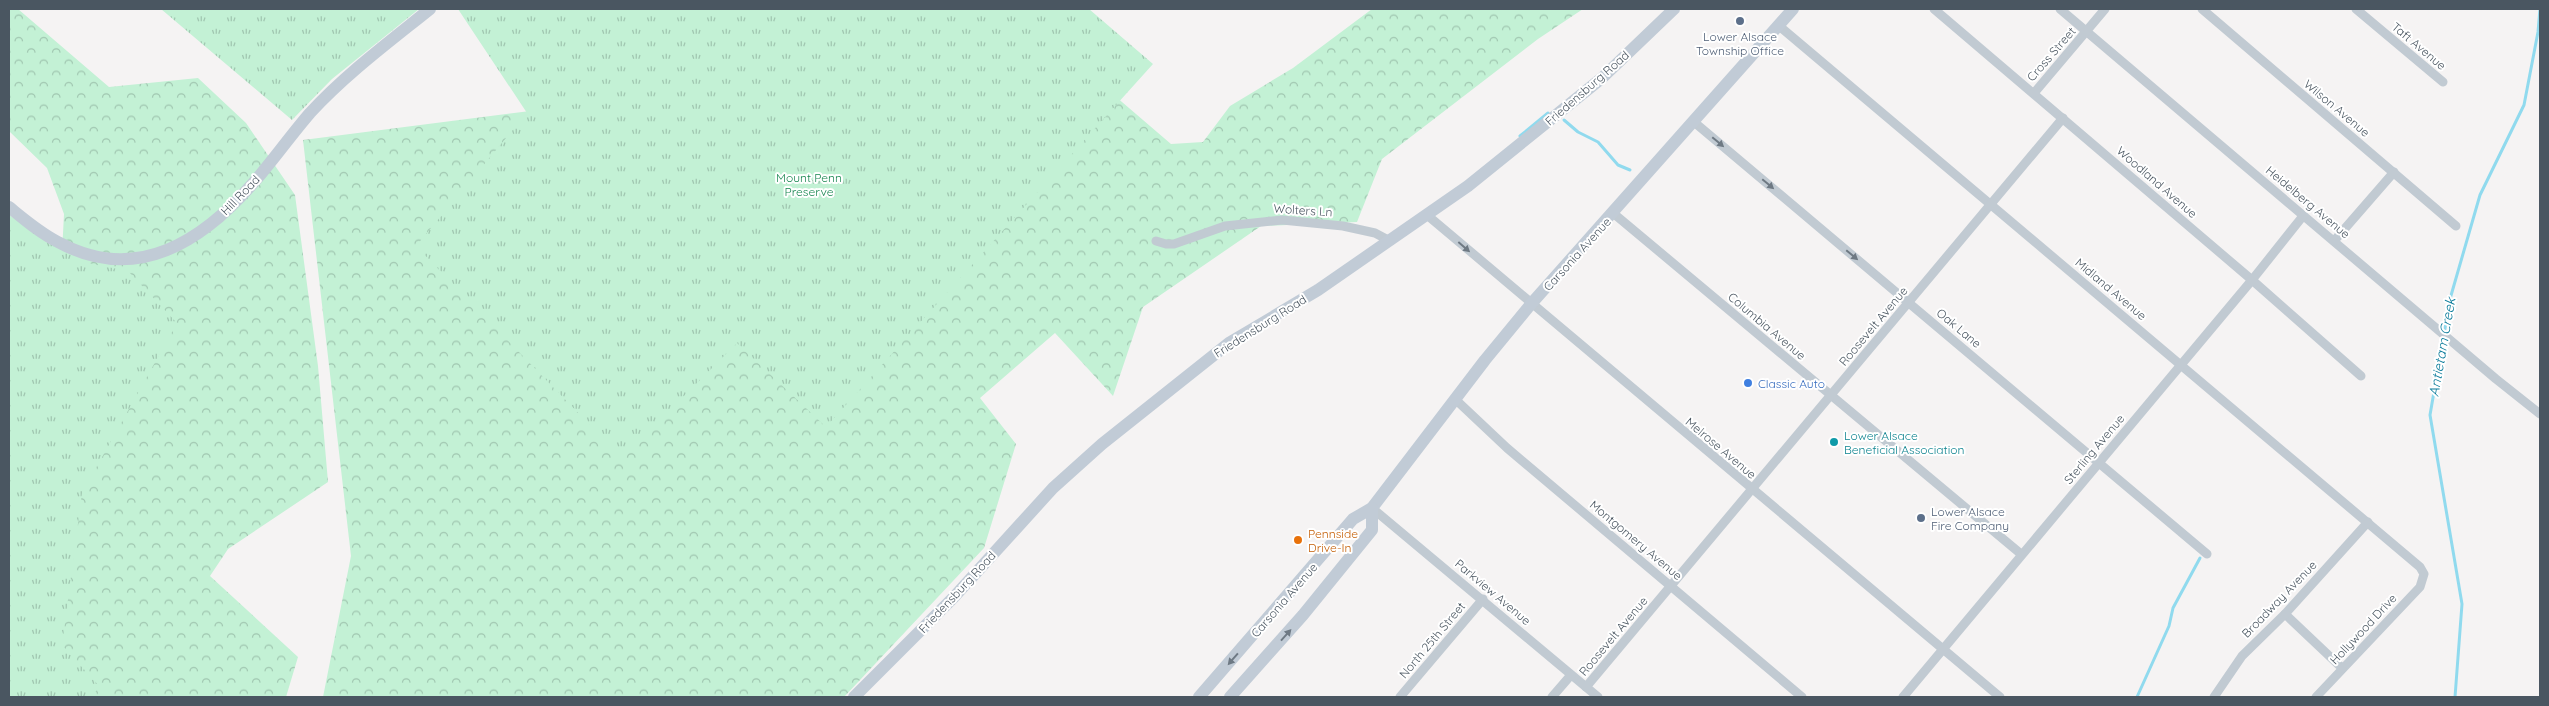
<svg xmlns="http://www.w3.org/2000/svg" width="2549" height="706" viewBox="0 0 2549 706" font-family="Quicksand,sans-serif">
<style>
.forest{fill:url(#forest-crowns)}
.park{fill:url(#park-tufts)}
.lines{fill:none;stroke-linecap:round;stroke-linejoin:round}
.stream{stroke:#90daee;stroke-width:3}
.street{stroke:#c1cad2;stroke-width:9}
.secondary{stroke:#c1cbd6;stroke-width:12}
.oneway{fill:#6e7983}
.oneway2{fill:#6e7984}
.service-dot{fill:#5c6f8a;stroke:#fff;stroke-width:2}
.shop-dot{fill:#3f7fe0;stroke:#fff;stroke-width:2}
.culture-dot{fill:#0f9aa8;stroke:#fff;stroke-width:2}
.food-dot{fill:#e8710a;stroke:#fff;stroke-width:2}
.labels{text-anchor:middle;dominant-baseline:central;stroke-width:4;stroke-linejoin:round;paint-order:stroke}
.service-label{font-size:12px;fill:#4e5e75;stroke:#fff}
.street-label{font-size:12px;fill:#4a5661;stroke:#fff}
.park-label{font-size:12px;fill:#17864f;stroke:#fff}
.shop-label{font-size:12px;fill:#366cbe;stroke:#fff;text-anchor:start}
.culture-label{font-size:12px;fill:#0d838f;stroke:#fff;text-anchor:start}
.food-label{font-size:12px;fill:#c56008;stroke:#fff;text-anchor:start}
.water-label{font-size:14px;font-style:italic;fill:#0c7c9b;stroke:#fff}
</style>
<defs>
<pattern id="forest-crowns" width="20" height="18" patternUnits="userSpaceOnUse" patternTransform="scale(1.25)"><rect width="20" height="18" fill="#c3f1d5"/><path d="M2 6a3 3 0 1 1 6 0M12 15a3 3 0 1 1 6 0" fill="none" stroke="#a0c6b0"/></pattern>
<pattern id="park-tufts" width="24" height="20" patternUnits="userSpaceOnUse" patternTransform="scale(1.25)"><rect width="24" height="20" fill="#c3f1d5"/><path d="M3 7l-1-3M5 7V3M7 7l1-3M15 17l-1-3M17 17v-4M19 17l1-3" fill="none" stroke="#a0c6b0"/></pattern>
</defs>
<rect width="100%" height="100%" fill="#f5f3f3"/>
<g class="forest">
<polygon points="9,9 18,9 109,87 198,78 246,123 295,195 318,366 328,482 228,549 210,576 298,657 286,697 9,697 9,409 59,312 64,214 47,168 9,131"/>
<polygon points="1080,9 1115,96 1171,144 1203,142 1230,106 1293,68 1372,9 1583,9 1538,39 1382,159 1357,222 1261,226 1143,307 1113,396 1055,333 980,398 1016,444 984,548 844,697 323,697 351,556 303,140 530,111"/>
</g>
<g class="park">
<polygon points="161,9 419,9 332,79 292,120"/>
<polygon points="458,9 1089,9 1153,64 826,427 737,343 622,458 416,246 527,113"/>
<polygon points="9,215 72,255 92,264 128,271 177,323 82,493 62,645 100,687 90,697 9,697"/>
</g>
<g class="lines">
<g class="stream">
<polyline points="1564,120 1578,132 1598,142 1618,165 1630,170"/>
<polyline points="1520,136 1548,113"/>
<polyline points="2137,697 2169,626 2173,608 2200,558"/>
<polyline points="2455,697 2462,604 2430,415 2450,299 2480,195 2524,105 2538,32 2540,9"/>
</g>
<g class="street">
<polyline points="1934,9 2252,280 2361,376"/>
<polyline points="2060,9 2496,379 2540,414"/>
<polyline points="2202,9 2456,226"/>
<polyline points="2356,9 2443,82"/>
<polyline points="1778,25 2420,567 2424,574 2420,587 2316,697"/>
<polyline points="2034,93 2105,9"/>
<polyline points="1694,122 2207,554"/>
<polyline points="1613,213 2021,554"/>
<polyline points="1427,215 2000,697"/>
<polyline points="1156,241 1166,244 1174,244 1225,226 1282,220 1343,226 1375,233 1390,241"/>
<polyline points="2334,241 2394,172"/>
<polyline points="1455,399 1507,448 1802,697"/>
<polyline points="1372,508 1598,697"/>
<polyline points="2285,614 2342,668"/>
<polyline points="1586,687 2063,118"/>
<polyline points="1400,697 1483,599"/>
<polyline points="1552,697 1571,675"/>
<polyline points="1903,697 2252,280 2303,216"/>
<polyline points="2214,697 2242,656 2285,614 2368,522"/>
</g>
<g class="secondary">
<path d="M9,207C25,220 40,233 58,242C137,285 203,241 255,181C274,159 291,135 310,113C346,74 389,42 430,9"/>
<polyline points="854,697 954,597 1053,488 1102,444 1229,343 1318,290 1468,186 1602,78 1674,9"/>
<polyline points="1199,697 1353,519 1372,508 1485,360 1531,304 1793,9"/>
<polyline points="1230,697 1303,615 1372,530 1372,508"/>
</g>
</g>
<defs><path id="oneway-solid" d="M-6-.8H1V-3.2L6.5 0L1 3.2V.8H-6Z" transform="scale(1.25)"/></defs>
<g class="oneway">
<use href="#oneway-solid" transform="translate(1718 142) rotate(40)"/>
<use href="#oneway-solid" transform="translate(1768 184) rotate(40)"/>
<use href="#oneway-solid" transform="translate(1464 247) rotate(41)"/>
<use href="#oneway-solid" transform="translate(1852 255) rotate(40)"/>
</g>
<g class="oneway2">
<use href="#oneway-solid" transform="translate(1286 635) rotate(-48)"/>
<use href="#oneway-solid" transform="translate(1233 659) rotate(131)"/>
</g>
<g class="service-dot">
<circle cx="1740" cy="21" r="5"/>
<circle cx="1921" cy="518" r="5"/>
</g>
<circle class="shop-dot" cx="1748" cy="383" r="5"/>
<circle class="culture-dot" cx="1834" cy="442" r="5"/>
<circle class="food-dot" cx="1298" cy="540" r="5"/>
<g class="labels">
<g class="service-label">
<text x="1740" y="36">Lower Alsace<tspan x="1740" dy="14">Township Office</tspan></text>
<text x="1931" y="511" text-anchor="start">Lower Alsace<tspan x="1931" dy="14">Fire Company</tspan></text>
</g>
<g class="street-label">
<text transform="translate(2419 46) rotate(40)">Taft Avenue</text>
<text transform="translate(2051 54) rotate(-49)">Cross Street</text>
<text transform="translate(1587 88) rotate(-41)">Friedensburg Road</text>
<text transform="translate(2337 108) rotate(40)">Wilson Avenue</text>
<text transform="translate(2157 182) rotate(41)">Woodland Avenue</text>
<text transform="translate(240 195) rotate(-46)">Hill Road</text>
<text transform="translate(2308 202) rotate(40)">Heidelberg Avenue</text>
<text transform="translate(1303 210) rotate(4)">Wolters Ln</text>
<text transform="translate(1577 254) rotate(-48)">Carsonia Avenue</text>
<text transform="translate(2111 289) rotate(40)">Midland Avenue</text>
<text transform="translate(1260 326) rotate(-32)">Friedensburg Road</text>
<text transform="translate(1767 326) rotate(40)">Columbia Avenue</text>
<text transform="translate(1873 326) rotate(-50)">Roosevelt Avenue</text>
<text transform="translate(1959 328) rotate(40)">Oak Lane</text>
<text transform="translate(1721 448) rotate(40)">Melrose Avenue</text>
<text transform="translate(2094 449) rotate(-50)">Sterling Avenue</text>
<text transform="translate(1636 540) rotate(40)">Montgomery Avenue</text>
<text transform="translate(957 592) rotate(-47)">Friedensburg Road</text>
<text transform="translate(1493 592) rotate(40)">Parkview Avenue</text>
<text transform="translate(2279 599) rotate(-46)">Broadway Avenue</text>
<text transform="translate(1284 600) rotate(-49)">Carsonia Avenue</text>
<text transform="translate(2363 629) rotate(-47)">Hollywood Drive</text>
<text transform="translate(1613 636) rotate(-50)">Roosevelt Avenue</text>
<text transform="translate(1432 640) rotate(-50)">North 25th Street</text>
</g>
<g class="park-label">
<text x="809" y="177">Mount Penn<tspan x="809" dy="14">Preserve</tspan></text>
</g>
<g class="shop-label">
<text x="1758" y="383">Classic Auto</text>
</g>
<g class="culture-label">
<text x="1844" y="435">Lower Alsace<tspan x="1844" dy="14">Beneficial Association</tspan></text>
</g>
<g class="food-label">
<text x="1308" y="533">Pennside<tspan x="1308" dy="14">Drive-In</tspan></text>
</g>
<g class="water-label">
<text transform="translate(2442 347) rotate(-80)">Antietam Creek</text>
</g>
</g>
<rect width="2549" height="706" fill="none" stroke="#4a5661" stroke-width="20"/>
</svg>
